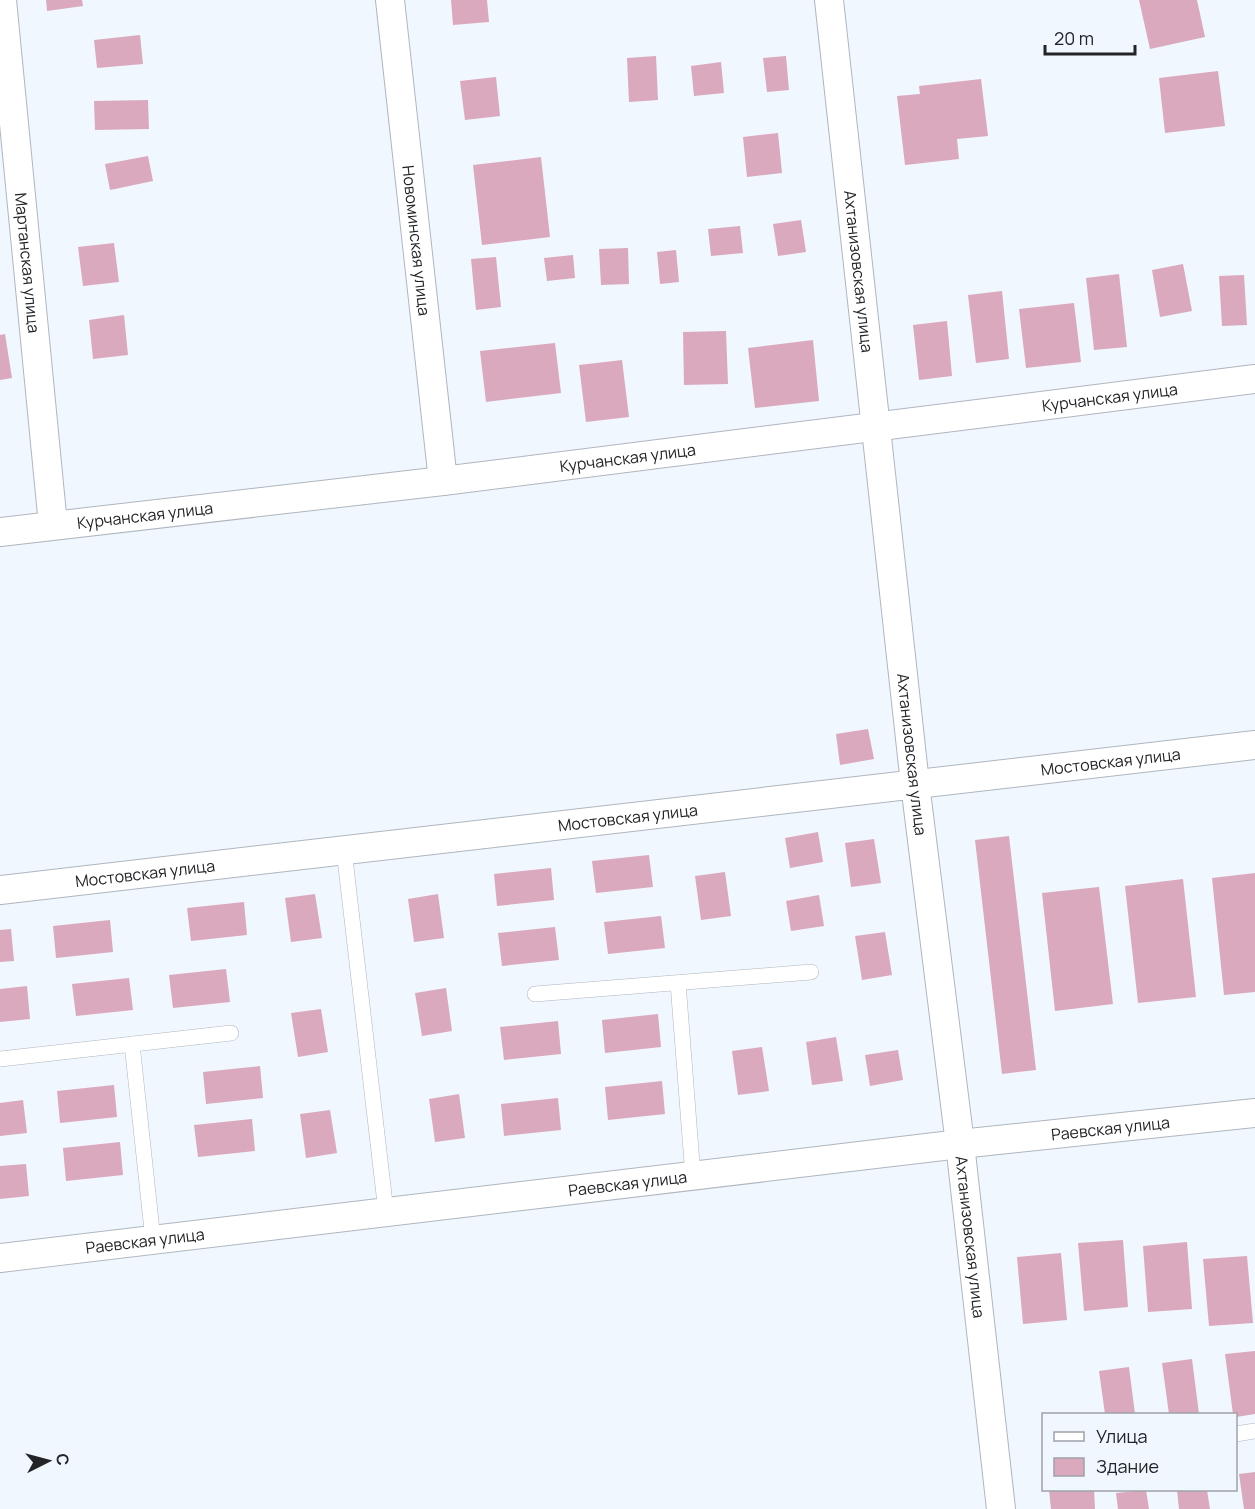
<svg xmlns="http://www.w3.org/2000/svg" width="1255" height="1509" viewBox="0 0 1255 1509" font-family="Manrope,sans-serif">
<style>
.building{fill:#daa9bd}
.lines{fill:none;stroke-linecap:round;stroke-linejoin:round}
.service-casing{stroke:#afb6be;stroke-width:16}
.minor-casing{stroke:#afb6be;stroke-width:30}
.service{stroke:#fff;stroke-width:15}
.minor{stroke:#fff;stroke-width:28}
.labels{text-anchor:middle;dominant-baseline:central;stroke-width:4.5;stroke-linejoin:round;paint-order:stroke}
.street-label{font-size:16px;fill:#222427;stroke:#f1f7fe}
</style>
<rect width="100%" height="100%" fill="#f1f7fe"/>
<g class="building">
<polygon points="46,0 82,0 83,6 47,11"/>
<polygon points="451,0 487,0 489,22 453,25"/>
<polygon points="1139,0 1197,0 1205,37 1150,49"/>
<polygon points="140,35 143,64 97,68 94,40"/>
<polygon points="656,56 658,100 629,102 627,58"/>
<polygon points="786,56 789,90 767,92 763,58"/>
<polygon points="721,62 724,93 694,96 691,66"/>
<polygon points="1218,71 1225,126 1165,133 1159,78"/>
<polygon points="496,77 500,116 465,120 460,81"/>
<polygon points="981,79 988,136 957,139 959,159 905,165 897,96 920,94 919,86"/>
<polygon points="148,100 149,129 95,130 94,101"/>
<polygon points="778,133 782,173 747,177 743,137"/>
<polygon points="148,156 153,181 110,190 105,164"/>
<polygon points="541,157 550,237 482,245 473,165"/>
<polygon points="801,220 806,252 778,256 773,224"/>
<polygon points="740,226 743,253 711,256 708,229"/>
<polygon points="114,243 119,282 83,286 78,247"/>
<polygon points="628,248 629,284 601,285 599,249"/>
<polygon points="676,250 679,282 660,284 657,252"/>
<polygon points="573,255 575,278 547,281 544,258"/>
<polygon points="496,257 501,307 476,310 471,259"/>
<polygon points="1183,264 1192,311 1160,317 1152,270"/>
<polygon points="1119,274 1127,347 1094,350 1086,278"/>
<polygon points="1244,275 1247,325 1222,326 1219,276"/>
<polygon points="1002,291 1009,359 976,363 968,295"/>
<polygon points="1074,303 1081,362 1026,368 1019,309"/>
<polygon points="124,315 128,355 93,359 89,320"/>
<polygon points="947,321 952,376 919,380 913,325"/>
<polygon points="726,331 728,384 684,385 683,332"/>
<polygon points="5,334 12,378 0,380 0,335"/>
<polygon points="813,340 819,401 755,408 748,348"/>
<polygon points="555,343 561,393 486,402 480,351"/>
<polygon points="622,360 629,417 586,422 579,365"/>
<polygon points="868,729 874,759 840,765 836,734"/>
<polygon points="818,832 823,862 790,868 785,838"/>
<polygon points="1009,836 1036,1070 1002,1074 975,840"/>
<polygon points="874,839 881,883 851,887 845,843"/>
<polygon points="649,855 653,887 596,893 592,861"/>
<polygon points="551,868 554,900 497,906 494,874"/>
<polygon points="725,872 731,916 701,920 695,876"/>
<polygon points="1255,873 1255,992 1224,995 1212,878"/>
<polygon points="1183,879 1196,997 1138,1003 1125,886"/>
<polygon points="1099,887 1113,1004 1055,1011 1042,893"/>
<polygon points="315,894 322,938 291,942 285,898"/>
<polygon points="438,894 444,938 414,942 408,899"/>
<polygon points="819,895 824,926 791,931 786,901"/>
<polygon points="244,902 247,935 191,941 187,908"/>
<polygon points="661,916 665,948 608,954 604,922"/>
<polygon points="110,920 113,952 56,958 53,926"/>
<polygon points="555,927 559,960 502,966 498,933"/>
<polygon points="11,929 14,961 0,962 0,930"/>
<polygon points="885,932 892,975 862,980 855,936"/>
<polygon points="226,969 230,1002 173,1008 169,975"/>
<polygon points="129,978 133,1010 76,1016 72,984"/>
<polygon points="27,986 30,1019 0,1022 0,989"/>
<polygon points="446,988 452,1031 422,1036 415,993"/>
<polygon points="321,1009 328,1052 298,1057 291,1013"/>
<polygon points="658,1014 661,1047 605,1053 602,1020"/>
<polygon points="558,1021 561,1054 504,1060 500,1027"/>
<polygon points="836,1037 843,1081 812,1085 806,1042"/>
<polygon points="762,1047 769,1091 738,1095 732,1051"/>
<polygon points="898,1050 903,1080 870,1086 865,1055"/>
<polygon points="260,1066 263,1098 206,1104 203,1072"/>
<polygon points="662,1081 665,1114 608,1120 605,1087"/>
<polygon points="114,1085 117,1117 60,1123 57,1091"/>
<polygon points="459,1094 465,1138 435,1142 429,1099"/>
<polygon points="558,1098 561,1130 504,1136 501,1104"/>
<polygon points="23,1100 27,1133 0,1136 0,1103"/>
<polygon points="330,1110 337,1153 306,1158 300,1114"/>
<polygon points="252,1119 255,1151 198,1157 194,1125"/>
<polygon points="120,1142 123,1175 66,1181 63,1148"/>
<polygon points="26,1164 29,1196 0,1199 0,1166"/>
<polygon points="1123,1240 1128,1307 1084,1311 1078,1243"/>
<polygon points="1187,1242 1192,1309 1148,1312 1143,1246"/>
<polygon points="1061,1253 1067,1320 1023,1324 1017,1257"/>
<polygon points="1247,1256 1253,1323 1209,1326 1203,1259"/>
<polygon points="1255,1351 1255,1414 1236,1417 1236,1414 1233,1414 1225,1354"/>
<polygon points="1192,1359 1199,1414 1169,1414 1162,1363"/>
<polygon points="1129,1367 1135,1414 1105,1414 1099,1371"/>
<polygon points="1255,1472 1255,1509 1244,1509 1239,1474"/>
<polygon points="1049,1490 1094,1490 1095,1509 1051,1509"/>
<polygon points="1146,1490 1149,1509 1118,1509 1116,1493"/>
<polygon points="1177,1490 1207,1490 1210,1509 1179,1509"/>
</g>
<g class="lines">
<g class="service-casing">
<g id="service">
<polyline points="344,850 386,1212"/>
<polyline points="678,983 693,1176"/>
<polyline points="535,994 811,972"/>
<polyline points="132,1044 153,1240"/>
<polyline points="0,1059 231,1033"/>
<polyline points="1236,1434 1255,1431"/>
</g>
</g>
<g class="minor-casing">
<g id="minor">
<path id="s1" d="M2,0L53,525"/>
<path id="s2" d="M390,0L443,481"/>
<path id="s3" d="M829,0L915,784L960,1144L1001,1509"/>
<path id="s4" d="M0,532L443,481L1255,379"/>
<path id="s5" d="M0,890L1255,745"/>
<path id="s6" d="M0,1258L960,1144L1255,1113"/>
</g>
</g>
<use href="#service" class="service"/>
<use href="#minor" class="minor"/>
</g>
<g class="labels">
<g class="street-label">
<text stroke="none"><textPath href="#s2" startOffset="242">Новоминская улица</textPath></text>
<text stroke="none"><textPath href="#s1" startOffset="264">Мартанская улица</textPath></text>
<text stroke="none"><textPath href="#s3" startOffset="273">Ахтанизовская улица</textPath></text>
<text stroke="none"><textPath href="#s4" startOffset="1118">Курчанская улица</textPath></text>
<text stroke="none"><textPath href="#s4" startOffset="632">Курчанская улица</textPath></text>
<text stroke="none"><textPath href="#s4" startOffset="146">Курчанская улица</textPath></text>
<text stroke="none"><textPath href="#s3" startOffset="759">Ахтанизовская улица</textPath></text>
<text stroke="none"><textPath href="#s5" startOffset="1118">Мостовская улица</textPath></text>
<text stroke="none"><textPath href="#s5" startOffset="632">Мостовская улица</textPath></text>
<text stroke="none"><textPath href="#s5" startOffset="146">Мостовская улица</textPath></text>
<text stroke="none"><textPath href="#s6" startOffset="1118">Раевская улица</textPath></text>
<text stroke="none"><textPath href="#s6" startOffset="632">Раевская улица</textPath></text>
<text stroke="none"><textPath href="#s3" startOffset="1245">Ахтанизовская улица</textPath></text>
<text stroke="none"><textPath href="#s6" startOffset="146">Раевская улица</textPath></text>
</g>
</g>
<rect x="1042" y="1413" width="195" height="78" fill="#f1f7fe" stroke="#9ea3a8" stroke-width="1.5"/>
<rect x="1054" y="1432" width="30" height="9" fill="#ffffff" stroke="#9ea3a8" stroke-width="1.5"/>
<text x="1096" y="1443" font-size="18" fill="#222427">Улица</text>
<rect x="1054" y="1458" width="30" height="18" fill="#daa9bd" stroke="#9ea3a8" stroke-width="1.5"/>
<text x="1096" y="1473" font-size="18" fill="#222427">Здание</text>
<g transform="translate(48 1461) rotate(84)" stroke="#f1f7fe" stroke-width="4.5" paint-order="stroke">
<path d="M0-4.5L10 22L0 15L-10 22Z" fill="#222427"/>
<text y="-9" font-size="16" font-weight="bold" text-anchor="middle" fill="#222427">С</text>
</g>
<path d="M1045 45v9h90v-9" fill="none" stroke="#222427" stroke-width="3"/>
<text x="1054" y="45" font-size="18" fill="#222427" stroke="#f1f7fe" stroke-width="4.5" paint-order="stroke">20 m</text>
</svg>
